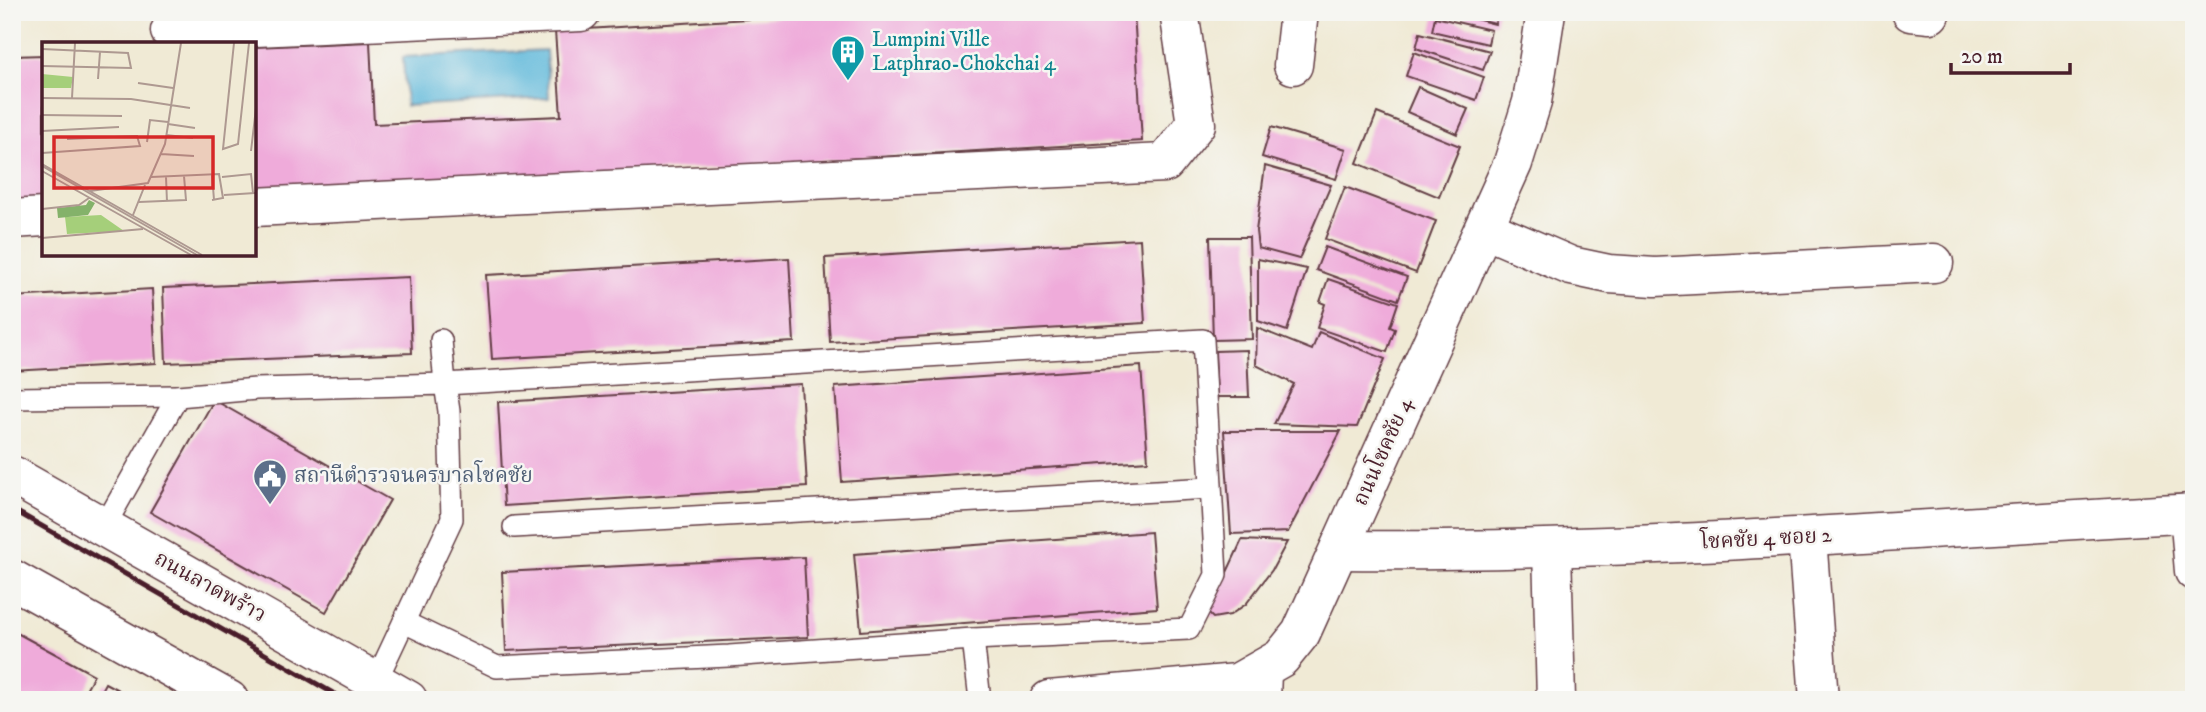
<svg xmlns="http://www.w3.org/2000/svg" width="2206" height="712" viewBox="0 0 2206 712" font-family="'IM FELL DW Pica','Noto Serif Thai',serif">
<style>
.water{fill:#5db8da;stroke:#546c82;stroke-width:2}
.building{fill:#efabda}
.lines{fill:none;stroke-linecap:round;stroke-linejoin:round}
.lane-casing{stroke:#633d44;stroke-width:24}
.street-casing{stroke:#633d44;stroke-width:41}
.secondary-casing{stroke:#633d44;stroke-width:41}
.primary-casing{stroke:#633d44;stroke-width:41}
.lane{stroke:#fff;stroke-width:21}
.street{stroke:#fff;stroke-width:38}
.secondary{stroke:#fff;stroke-width:38}
.primary{stroke:#fff;stroke-width:38}
.rail{stroke:#4a1f2b;stroke-width:5}
.labels{text-anchor:middle;dominant-baseline:central;stroke-width:5;stroke-linejoin:round;paint-order:stroke}
.culture-label{font-size:21px;fill:#0d838f;stroke:#f6f6f2;text-anchor:start}
.street-label{font-size:21px;fill:#4a1f2b;stroke:#f6f6f2}
.service-label{font-size:21px;fill:#4e5e75;stroke:#f6f6f2;text-anchor:start}
.inset-road{fill:none;stroke:#ae9991;stroke-width:2}
.view{fill:#d62828;fill-opacity:0.15;stroke:#d62828;stroke-width:3.5}
.inset-edge{fill:none;stroke:#4a1f2b;stroke-width:3.5}
</style>
<rect width="100%" height="100%" fill="#f6f6f2"/>
<filter id="ink" filterUnits="userSpaceOnUse"><feTurbulence type="fractalNoise" baseFrequency=".0143" numOctaves="2"/><feDisplacementMap in="SourceGraphic" scale="14" xChannelSelector="R" yChannelSelector="G"/><feConvolveMatrix kernelMatrix="1 2 1 2 8 2 1 2 1" color-interpolation-filters="sRGB"/></filter>
<filter id="wash" filterUnits="userSpaceOnUse"><feTurbulence type="fractalNoise" baseFrequency=".00686" numOctaves="4" result="noise"/><feDisplacementMap in="SourceGraphic" scale="28" xChannelSelector="R" yChannelSelector="G"/><feGaussianBlur stdDeviation="1.57" result="paint"/><feColorMatrix in="noise" values="0 0 0 0 0 0 0 0 0 0 0 0 0 0 0 0 0 1.4 0 .05"/><feComposite in="paint" operator="in"/></filter>
<g filter="url(#wash)">
<rect width="100%" height="100%" fill="#f0ead5"/>
<polygon class="water" points="546,50 549,98 406,106 403,57"/>
<g id="blocks">
<g class="building">
<polygon points="858,12 1134,12 1142,141 254,195 254,47 370,42 374,124 561,116 555,31"/>
<polygon points="1448,12 1498,12 1495,24"/>
<polygon points="1435,17 1491,30 1488,44 1432,31"/>
<polygon points="1420,33 1490,51 1483,70 1416,48"/>
<polygon points="1414,52 1484,77 1476,100 1406,76"/>
<polygon points="44,55 44,206 12,208 12,56"/>
<polygon points="1418,87 1468,109 1457,134 1407,112"/>
<polygon points="1377,113 1460,146 1439,197 1357,163"/>
<polygon points="1271,127 1346,149 1336,179 1262,157"/>
<polygon points="1265,166 1331,185 1299,259 1258,248 1256,231"/>
<polygon points="1345,187 1436,221 1416,273 1325,239"/>
<polygon points="1210,237 1249,237 1252,339 1213,340"/>
<polygon points="1140,239 1145,323 830,342 825,258"/>
<polygon points="1325,247 1407,277 1398,300 1316,270"/>
<polygon points="789,258 794,342 492,359 486,275"/>
<polygon points="1258,259 1307,269 1287,331 1258,321"/>
<polygon points="409,277 412,353 166,363 163,288"/>
<polygon points="1328,279 1398,303 1390,327 1395,329 1387,352 1317,328 1325,304 1320,302"/>
<polygon points="152,289 156,363 12,371 12,297"/>
<polygon points="1257,328 1312,350 1319,332 1385,359 1357,427 1274,424 1294,384 1256,365"/>
<polygon points="1247,350 1249,397 1217,397 1215,351"/>
<polygon points="1141,366 1148,461 842,482 835,387"/>
<polygon points="801,384 807,487 504,506 498,402"/>
<polygon points="214,400 390,500 326,612 150,512"/>
<polygon points="1224,431 1341,431 1288,532 1231,534"/>
<polygon points="1151,532 1157,608 861,631 854,554"/>
<polygon points="1242,540 1287,542 1272,570 1246,604 1230,615 1213,618 1208,613"/>
<polygon points="804,557 808,637 506,651 502,572"/>
<polygon points="17,633 94,675 80,700 12,700 12,641"/>
<polygon points="105,683 120,691 115,700 96,700"/>
</g>
</g>
</g>
<g filter="url(#ink)">
<use href="#blocks" fill-opacity="0" stroke="#633d44" stroke-width="2"/>
<g class="lines">
<g class="lane-casing">
<g id="lane">
<polyline points="12,398 178,396"/>
<polyline points="104,527 178,396 256,389 445,384 449,411 452,519 376,681"/>
<polyline points="514,527 1210,488"/>
<polyline points="404,622 497,667 729,656 973,639 1189,629 1216,575 1203,340 445,384 441,340"/>
<polyline points="973,639 980,700"/>
</g>
</g>
<g class="street-casing">
<g id="street">
<polyline points="1911,12 1930,14"/>
<polyline points="170,31 581,12"/>
<polyline points="1293,65 1299,12"/>
<polyline points="254,207 1165,163 1196,124 1179,12"/>
<polyline points="12,219 44,217"/>
<polyline points="1485,229 1571,266 1609,274 1655,277 1934,263"/>
<polyline points="2189,513 2194,571"/>
<polyline points="1807,537 1819,700"/>
<polyline points="1552,549 1556,700"/>
<path d="M1339,550C1624,553 1909,529 2194,513"/>
<polyline points="1261,700 1262,671"/>
</g>
</g>
<g class="secondary-casing">
<polyline id="secondary" points="1049,700 1237,683 1281,658 1301,633 1513,163 1532,102 1546,12"/>
</g>
<g class="primary-casing">
<g id="primary">
<polyline points="12,475 408,700"/>
<polyline points="12,579 229,700"/>
</g>
</g>
<use href="#lane" class="lane"/>
<use href="#street" class="street"/>
<use href="#secondary" class="secondary"/>
<use href="#primary" class="primary"/>
<polyline class="rail" points="12,509 345,700"/>
</g>
</g>
<defs>
<g id="building-pin" transform="scale(1.75)"><path d="M0 17L-7.5 6A9.5 9.5 0 1 1 7.5 6Z" fill="#0f9aa8" stroke="#f6f6f2"/><path d="M-4-6H4V6H1V3H-1V6H-4ZM-2.5-4.3h1.7v1.8h-1.7ZM.8-4.3h1.7v1.8H.8ZM-2.5-1h1.7V.8h-1.7ZM.8-1h1.7V.8H.8Z" fill="#fff"/></g>
<g id="civic-pin" transform="scale(1.75)"><path d="M0 17L-7.5 6A9.5 9.5 0 1 1 7.5 6Z" fill="#5c6f8a" stroke="#f6f6f2"/><path d="M-.6-6.5H3V-4.5H.6V-3L4-1V1h2V6H-6V1h2V-1L-.6-3ZM-1.2 2.5V6h2.4V2.5Z" fill="#fff"/></g>
</defs>
<g fill-rule="evenodd">
<use href="#building-pin" x="848" y="52"/>
<use href="#civic-pin" x="270" y="476"/>
</g>
<g class="labels">
<g class="culture-label">
<text x="872" y="40">Lumpini Ville<tspan x="872" dy="24">Latphrao-Chokchai 4</tspan></text>
</g>
<g class="street-label">
<text transform="translate(1383 452) rotate(-66)">ถนนโชคชัย 4</text>
<text transform="translate(1766 539) rotate(-3)">โชคชัย 4 ซอย 2</text>
<text transform="translate(210 587) rotate(29)">ถนนลาดพร้าว</text>
</g>
<g class="service-label">
<text x="294" y="476">สถานีตำรวจนครบาลโชคชัย</text>
</g>
</g>
<g transform="translate(42 42)">
<rect width="214" height="214" fill="#f0ead5"/>
<path d="M0,32L31,35L29,46H0ZM59,173L82,189L25,192L23,175Z" fill="#a5cf7a"/>
<path d="M47,158L53,161L46,173L16,176L15,166L44,163Z" fill="#84b26a"/>
<path class="inset-road" d="M192,1L181,107L196,102L207,1M0,7L86,11L89,26L0,24M56,37L58,10M96,41L131,46M0,56L89,57L148,66M30,56L33,1M0,73L80,74M126,82L153,86M0,89L77,85M124,93L151,96M105,100L108,78L126,80M209,109L214,66M0,111L98,104L95,94L25,97M119,112L152,114M0,122L160,213M0,124L155,213M0,129L149,213M170,132L172,158M109,135L177,132L181,156L170,158M124,135L125,160M180,135L209,132L211,151M48,149L106,141L123,102L139,1M182,153L213,151M97,160L144,158L142,134M0,167L37,163L47,156M91,173L103,143M0,196L101,187"/>
<path class="view" d="M12,95H171V146H12Z"/>
<rect width="214" height="214" class="inset-edge"/>
</g>
<rect width="2206" height="712" fill="none" stroke="#f6f6f2" stroke-width="42"/>
<path d="M1951 63v10h119v-10" fill="none" stroke="#4a1f2b" stroke-width="3.5"/>
<text x="1961" y="63" font-size="21" fill="#4a1f2b" stroke="#f6f6f2" stroke-width="5" paint-order="stroke">20 m</text>
</svg>
